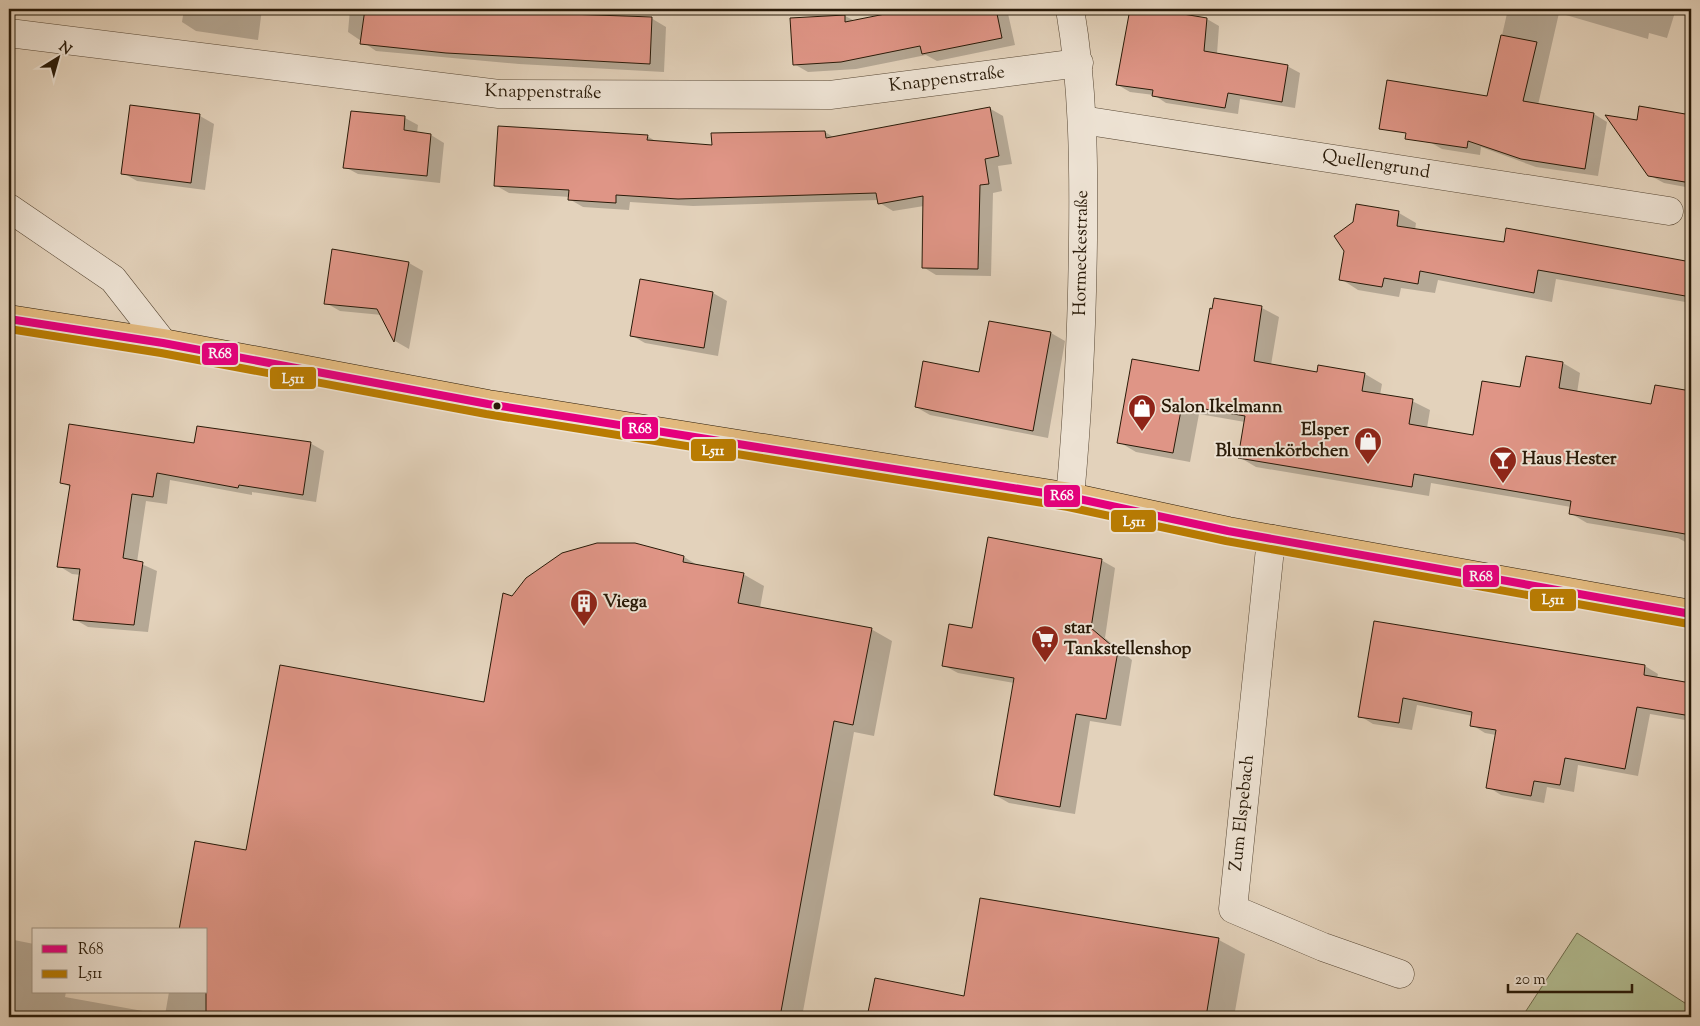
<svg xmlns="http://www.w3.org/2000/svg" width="1700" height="1026" viewBox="0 0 1700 1026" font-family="'Sorts Mill Goudy',serif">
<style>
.green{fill:#b2bd92;stroke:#6e6c4d}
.shadow{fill:#0003}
.building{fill:#df9586;stroke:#291a08}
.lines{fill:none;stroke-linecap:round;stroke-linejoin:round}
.street-casing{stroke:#584835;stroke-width:29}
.primary-casing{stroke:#291a08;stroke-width:29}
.street{stroke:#ede2d3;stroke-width:28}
.primary{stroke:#e2b97e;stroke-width:28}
.bus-1-casing{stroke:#ede2d3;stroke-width:11}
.bus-2-casing{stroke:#ede2d3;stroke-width:11}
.bus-1{stroke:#e5007d;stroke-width:8}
.bus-2{stroke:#b97c02;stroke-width:8}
.bus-dot{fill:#291a08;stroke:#ede2d3;stroke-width:2}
.labels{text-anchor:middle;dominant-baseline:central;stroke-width:4;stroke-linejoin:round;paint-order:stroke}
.street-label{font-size:18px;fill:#291a08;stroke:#ede2d3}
.poi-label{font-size:18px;font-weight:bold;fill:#291a08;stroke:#ede2d3;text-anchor:start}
.line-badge{stroke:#ede2d3;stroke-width:2}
.badge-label{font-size:14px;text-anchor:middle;font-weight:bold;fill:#fff}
</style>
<rect width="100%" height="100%" fill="#e3d2bb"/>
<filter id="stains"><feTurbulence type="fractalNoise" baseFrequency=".004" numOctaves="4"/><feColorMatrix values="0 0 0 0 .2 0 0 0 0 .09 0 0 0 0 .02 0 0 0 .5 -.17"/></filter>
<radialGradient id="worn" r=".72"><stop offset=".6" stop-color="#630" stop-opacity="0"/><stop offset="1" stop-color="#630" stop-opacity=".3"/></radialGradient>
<polygon class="green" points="1577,933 1691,1007 1691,1017 1522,1017"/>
<g class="shadow">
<polygon points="184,9 262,9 258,40 196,31 182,22"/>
<polygon points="350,9 569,9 580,16 651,18 666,27 664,72 519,64 376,51 348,32"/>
<polygon points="916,9 1007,9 1015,45 937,61 926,55 856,69 808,72 794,64 845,16 855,21"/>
<polygon points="1131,9 1207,19 1219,26 1217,54 1287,66 1300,73 1295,108 1240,99 1238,114 1166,103 1154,95 1130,92 1118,85"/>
<polygon points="1508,9 1676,9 1667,38 1649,33 1648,39 1559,13 1538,105 1594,114 1607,122 1598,176 1536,167 1481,147 1480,155 1442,149 1428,141 1488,97"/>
<polygon points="989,108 1003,116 1012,164 998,166 1002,191 993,193 991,276 936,275 923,267 924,206 893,211 880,203 879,200 693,206 630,202 629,210 583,207 569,199 570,197 509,193 495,185 647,136 659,143 713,146 825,132 835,138"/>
<polygon points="1640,108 1691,116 1691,188 1664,183 1649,175"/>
<polygon points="200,116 214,124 205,190 137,181 123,173"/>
<polygon points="405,118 418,125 417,133 431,135 444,143 440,183 358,174 345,167"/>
<polygon points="1399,213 1416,223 1415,230 1505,243 1507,229 1691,263 1691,303 1556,279 1552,302 1438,280 1435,293 1401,288 1399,297 1358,290 1341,279"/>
<polygon points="409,263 423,271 409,349 395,341 382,315 340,311 326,303"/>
<polygon points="641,280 713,293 727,301 718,356 645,343 631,335"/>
<polygon points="1262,308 1279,317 1271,365 1318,374 1365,374 1382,384 1380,395 1412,401 1430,410 1427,428 1474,437 1522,389 1527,357 1563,363 1580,373 1577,393 1652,405 1656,387 1691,393 1691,545 1678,538 1587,523 1570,513 1571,507 1431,483 1429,496 1256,467 1239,457 1245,422 1199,414 1190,462 1136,452 1119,442 1200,372"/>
<polygon points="990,322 1051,333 1065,341 1048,438 930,415 916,407 980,373"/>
<polygon points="310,443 324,451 316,502 252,492 252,495 170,480 167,504 146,501 137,562 157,571 148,632 88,627 74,619 81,575 72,574 59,566 70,487 61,482 195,444"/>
<polygon points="684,557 699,566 743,574 764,586 760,608 871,629 892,641 874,736 854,732 802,1017 9,1017 9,939 34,944 34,992 66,992 65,997 165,1015 169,992 206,992 247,852 485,704 512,597"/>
<polygon points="1101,560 1115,568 1105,638 1132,660 1121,726 1090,721 1075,814 1009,803 995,795 1014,683 958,673 943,665 973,629"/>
<polygon points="1375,622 1645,666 1658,674 1657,678 1691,684 1691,721 1650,714 1638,776 1578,765 1574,792 1547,787 1544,803 1501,795 1488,787 1496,735 1485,733 1472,725 1473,716 1417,705 1412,730 1373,724 1360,716"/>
<polygon points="990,901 1219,940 1245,954 1234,1017 972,1017"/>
<polygon points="876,979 936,999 932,1017 868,1017"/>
</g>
<g class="building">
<polygon points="365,9 569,9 568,14 652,17 650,64 446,53 360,44"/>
<polygon points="910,9 996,9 1002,38 922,54 920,46 841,62 793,65 790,18 845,15 845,22"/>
<polygon points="1130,9 1153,9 1207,18 1204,51 1288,65 1282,102 1228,93 1225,108 1152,96 1153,90 1116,85"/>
<polygon points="1501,35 1537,42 1523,101 1594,113 1585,169 1521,159 1468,141 1467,148 1405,139 1406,133 1379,129 1387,80 1487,96"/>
<polygon points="130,105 200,114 191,183 121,174"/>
<polygon points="1639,106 1691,115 1691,183 1648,176 1605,115 1637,120"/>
<polygon points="990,107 999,156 985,159 989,184 980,185 978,269 922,268 923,196 878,204 876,193 678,199 616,195 616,203 568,200 569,190 494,186 498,126 648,135 647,140 712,145 711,133 825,131 826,138"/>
<polygon points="351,111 405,116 404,130 431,134 427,176 343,168"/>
<polygon points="1356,204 1399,211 1397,226 1504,242 1506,228 1691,262 1691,297 1538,270 1534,293 1420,271 1418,284 1384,278 1382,287 1339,280 1344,251 1334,236 1353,222"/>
<polygon points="332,249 409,262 394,342 377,309 324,304"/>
<polygon points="640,279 713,292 704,348 630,336"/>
<polygon points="1214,298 1262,306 1254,361 1317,372 1318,365 1365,373 1362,391 1413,399 1409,424 1473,435 1482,381 1520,387 1526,356 1563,362 1559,388 1651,404 1655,385 1691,391 1691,535 1569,514 1571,501 1414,474 1412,487 1238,458 1245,416 1182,405 1173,453 1117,443 1132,359 1199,371 1210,308 1212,309"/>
<polygon points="989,321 1051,332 1033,431 915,407 923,361 979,372"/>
<polygon points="69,424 194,443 197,426 311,442 303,495 239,485 238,488 157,473 153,497 132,494 123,558 143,562 134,625 73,620 80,569 57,567 70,485 60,483"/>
<polygon points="988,537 1102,559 1091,628 1118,651 1106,719 1076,714 1060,807 994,795 1014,678 942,666 949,624 972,628"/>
<polygon points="597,543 635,543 684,556 683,562 744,573 738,603 872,628 853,725 834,721 780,1017 206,1017 206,930 179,930 195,841 246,850 280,665 484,702 503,593 512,596 526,578 562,553"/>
<polygon points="1374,621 1645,665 1644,675 1691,683 1691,716 1637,707 1625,769 1565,758 1560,785 1534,781 1531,796 1486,788 1496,730 1470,726 1472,712 1403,698 1399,723 1358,717"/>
<polygon points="980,898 1219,938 1206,1017 1084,1017 1054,1012 1054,1017 867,1017 875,978 964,996"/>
</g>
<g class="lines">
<g class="street-casing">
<g id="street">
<polyline points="9,33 499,94 830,95 1079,63"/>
<polyline points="1082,120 1669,211"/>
<polyline points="9,208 113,279 163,343"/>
<path d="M1070,497C1078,412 1082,326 1083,240C1084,162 1083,85 1070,9"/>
<polyline points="1271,539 1233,909 1323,947 1400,974"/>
</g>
</g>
<g class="primary-casing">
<polyline id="primary" points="9,319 163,343 488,404 1070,497 1228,531 1691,614"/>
</g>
<use href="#street" class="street"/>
<use href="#primary" class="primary"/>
<g class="bus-1-casing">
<polyline id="bus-1" points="9,319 163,343 488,404 1070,497 1228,531 1691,614"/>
</g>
<g class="bus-2-casing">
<polyline id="bus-2" points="9,329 161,353 486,414 1068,507 1226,541 1689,624"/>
</g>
<use href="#bus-1" class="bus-1"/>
<use href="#bus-2" class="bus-2"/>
</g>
<defs>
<g id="shop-pin" transform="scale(1.4375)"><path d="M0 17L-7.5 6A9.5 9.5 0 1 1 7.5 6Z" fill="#8f2418" stroke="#ede2d3"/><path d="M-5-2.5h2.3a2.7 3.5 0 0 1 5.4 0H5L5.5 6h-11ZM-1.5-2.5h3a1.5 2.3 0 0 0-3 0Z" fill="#fff"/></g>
<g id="bar-pin" transform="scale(1.4375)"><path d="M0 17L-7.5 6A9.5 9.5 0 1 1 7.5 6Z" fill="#8f2418" stroke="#ede2d3"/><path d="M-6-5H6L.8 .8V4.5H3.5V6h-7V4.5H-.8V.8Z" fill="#fff"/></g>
<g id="building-pin" transform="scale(1.4375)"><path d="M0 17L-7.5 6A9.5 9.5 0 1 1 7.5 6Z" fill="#8f2418" stroke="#ede2d3"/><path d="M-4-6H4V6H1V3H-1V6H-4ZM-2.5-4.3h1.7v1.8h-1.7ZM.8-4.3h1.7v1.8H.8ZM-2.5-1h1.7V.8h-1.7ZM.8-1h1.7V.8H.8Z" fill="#fff"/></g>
<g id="supermarket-pin" transform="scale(1.4375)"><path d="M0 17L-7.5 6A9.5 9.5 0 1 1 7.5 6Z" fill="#8f2418" stroke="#ede2d3"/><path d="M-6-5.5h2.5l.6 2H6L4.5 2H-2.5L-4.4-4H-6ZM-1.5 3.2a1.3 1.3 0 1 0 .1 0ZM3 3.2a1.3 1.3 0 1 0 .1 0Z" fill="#fff"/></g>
</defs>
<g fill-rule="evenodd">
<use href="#shop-pin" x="1142" y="408"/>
<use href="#shop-pin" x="1368" y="441"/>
<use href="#bar-pin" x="1503" y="460"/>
<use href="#building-pin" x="584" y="603"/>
<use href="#supermarket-pin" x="1045" y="639"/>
</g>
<circle class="bus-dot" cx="497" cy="406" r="4.5"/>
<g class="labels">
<g class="street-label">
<text transform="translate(947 80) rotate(-7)">Knappenstraße</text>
<text transform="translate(543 93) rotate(1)">Knappenstraße</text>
<text transform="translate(1376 165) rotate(9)">Quellengrund</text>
<text transform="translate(1082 253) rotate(-89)">Hormeckestraße</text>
<text transform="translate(1243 813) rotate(-84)">Zum Elspebach</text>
</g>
<g class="poi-label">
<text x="1161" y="408">Salon Ikelmann</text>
<text x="1349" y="431" text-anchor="end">Elsper<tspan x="1349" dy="21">Blumenkörbchen</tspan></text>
<text x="1522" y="460">Haus Hester</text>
<text x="603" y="603">Viega</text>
<text x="1064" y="629">star<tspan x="1064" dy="21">Tankstellenshop</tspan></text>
</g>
</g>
<g class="line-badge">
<rect x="201" y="342" width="38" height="24" rx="5" fill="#e5007d"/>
<rect x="269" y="366" width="48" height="24" rx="5" fill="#b97c02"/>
<rect x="621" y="416" width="38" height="24" rx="5" fill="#e5007d"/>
<rect x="690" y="438" width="47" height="24" rx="5" fill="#b97c02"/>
<rect x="1043" y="484" width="38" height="24" rx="5" fill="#e5007d"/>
<rect x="1110" y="509" width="47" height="24" rx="5" fill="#b97c02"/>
<rect x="1462" y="564" width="38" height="24" rx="5" fill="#e5007d"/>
<rect x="1529" y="588" width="48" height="24" rx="5" fill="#b97c02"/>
</g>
<g class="badge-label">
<text x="220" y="358">R68</text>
<text x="293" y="383">L511</text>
<text x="640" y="433">R68</text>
<text x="713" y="455">L511</text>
<text x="1062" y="500">R68</text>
<text x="1134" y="526">L511</text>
<text x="1481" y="581">R68</text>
<text x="1553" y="604">L511</text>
</g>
<rect width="1700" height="1026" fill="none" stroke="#e3d2bb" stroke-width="30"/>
<rect x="10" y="10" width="1680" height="1006" fill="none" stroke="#291a08" stroke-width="2.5"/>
<rect x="15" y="15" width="1670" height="996" fill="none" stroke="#291a08"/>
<rect x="32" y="928" width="175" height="65" fill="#ede2d3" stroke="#9f9282"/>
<rect x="42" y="945" width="25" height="8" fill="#e5007d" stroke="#9f9282"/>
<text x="78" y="954" font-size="15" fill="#291a08">R68</text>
<rect x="42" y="970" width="25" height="8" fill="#b97c02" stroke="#9f9282"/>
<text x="78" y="978" font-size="15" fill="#291a08">L511</text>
<g transform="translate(58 58) rotate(37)" stroke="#ede2d3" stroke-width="4" paint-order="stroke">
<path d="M0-4L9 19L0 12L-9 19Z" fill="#291a08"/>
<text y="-8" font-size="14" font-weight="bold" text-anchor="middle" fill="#291a08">N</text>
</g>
<path d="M1508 984v8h124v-8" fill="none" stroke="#291a08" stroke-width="2.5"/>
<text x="1515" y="984" font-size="15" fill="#291a08" stroke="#ede2d3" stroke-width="4" paint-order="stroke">20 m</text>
<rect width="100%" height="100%" filter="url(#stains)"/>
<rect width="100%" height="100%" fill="url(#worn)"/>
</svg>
